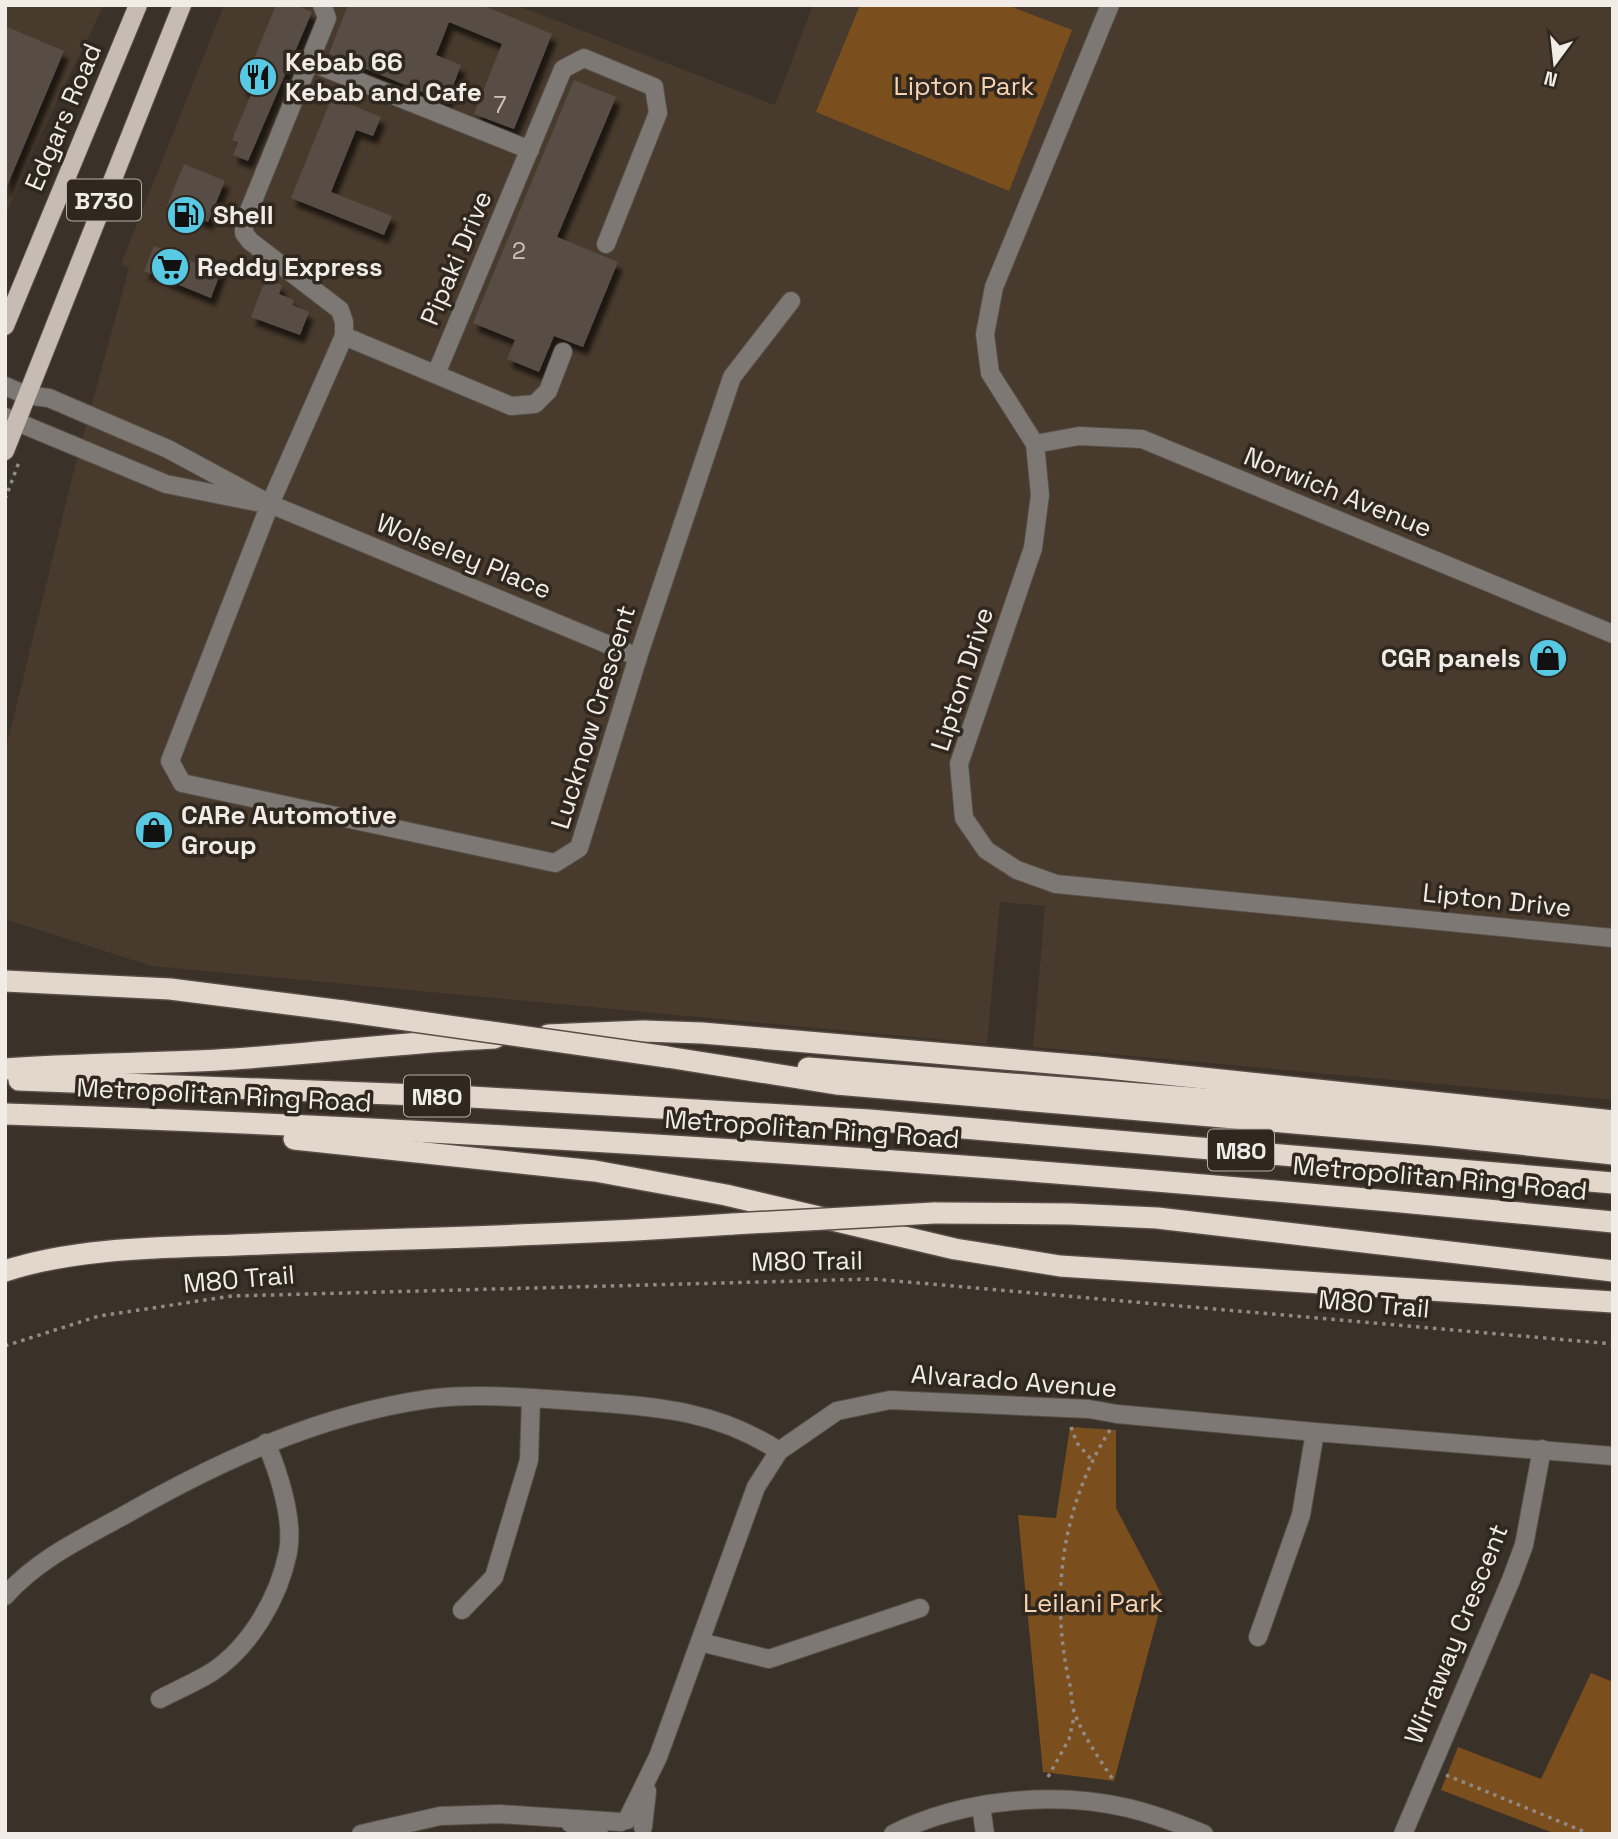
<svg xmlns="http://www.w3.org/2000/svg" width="1618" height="1839" viewBox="0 0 1618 1839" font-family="'Space Grotesk',sans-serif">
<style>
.built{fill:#483a2c}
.green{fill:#7a4e1d}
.building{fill:#584e45;filter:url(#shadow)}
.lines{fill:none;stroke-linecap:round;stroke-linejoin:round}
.minor-casing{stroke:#574f47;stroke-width:20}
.major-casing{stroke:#574f47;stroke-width:20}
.highway-casing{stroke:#574f47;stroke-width:24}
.path{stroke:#928a84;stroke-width:3.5;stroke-dasharray:3.5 5;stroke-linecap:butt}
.minor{stroke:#7d7873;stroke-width:18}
.major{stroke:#c6bcb3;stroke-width:18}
.highway{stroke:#e3d7cc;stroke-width:21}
.highway-bridge-casing{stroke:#574f47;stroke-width:24;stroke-linecap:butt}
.highway-bridge{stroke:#e3d7cc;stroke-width:21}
.labels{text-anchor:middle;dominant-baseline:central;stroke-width:7;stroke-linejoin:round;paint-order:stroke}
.number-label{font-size:23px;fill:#ccc4be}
.shield{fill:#30271f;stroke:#b8b1ab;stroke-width:2}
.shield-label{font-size:24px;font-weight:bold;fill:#f2ece7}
.poi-label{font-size:26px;font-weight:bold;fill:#f2ece7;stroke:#30271f;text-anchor:start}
.park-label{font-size:26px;fill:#f7d3b1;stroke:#30271f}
.street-label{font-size:26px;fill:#f2ece7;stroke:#30271f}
</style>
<defs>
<filter id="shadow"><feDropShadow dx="4.5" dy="8" stdDeviation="2" flood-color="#0009"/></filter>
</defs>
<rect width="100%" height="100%" fill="#3a3129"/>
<g class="built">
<polygon points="5,5 104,5 42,132 5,217"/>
<polygon points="224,5 516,5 775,105 813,5 1613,5 1613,1100 1033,1047 1045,906 1000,902 987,1044 151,966 5,919 5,752 75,466 129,268 121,264"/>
</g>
<g class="green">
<polygon points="860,5 1007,5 1072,30 1009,191 816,112"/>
<polygon points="1070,1427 1116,1430 1116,1508 1163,1597 1114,1781 1043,1772 1018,1515 1056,1518"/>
<polygon points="1591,1673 1613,1682 1613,1834 1556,1834 1441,1790 1458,1747 1541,1779"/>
</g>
<g class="building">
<polygon points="276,5 296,5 312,12 248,161 233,155 238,142 232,140 252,92 242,88"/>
<polygon points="348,5 482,5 552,34 514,129 474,114 502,44 449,22 436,55 461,65 447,102 329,54"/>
<polygon points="5,26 64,51 5,191"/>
<polygon points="574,80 616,97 557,237 618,262 583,347 554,336 539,372 507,359 515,340 473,323"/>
<polygon points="332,97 381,117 373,136 356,130 331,192 392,216 384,235 291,198"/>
<polygon points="184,164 225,181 208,222 167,206"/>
<polygon points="154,246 203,266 205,260 224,263 211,298 144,271"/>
<polygon points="266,278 282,285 279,294 294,300 292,305 309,312 300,335 251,317"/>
</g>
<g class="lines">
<g class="minor-casing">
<g id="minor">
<polyline points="322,5 327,18 244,223 244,233 250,241 340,310 344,322 344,336 270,504 170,761 182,783 555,863 579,848 638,657 732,377 791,301"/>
<polyline points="1110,5 994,287 985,334 990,373 1035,444 1040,495 1033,548 959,764 964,818 986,850 1017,870 1056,884 1613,938"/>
<polyline points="310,62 530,150"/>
<polyline points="344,336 511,406 535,404 548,391 563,352"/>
<polyline points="436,374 563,69 584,58 654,87 658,113 606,244"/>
<polyline points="5,386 26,395 49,398 168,449 270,504 638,657"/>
<polyline points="5,417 166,484 256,502"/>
<polyline points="1035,444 1079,436 1142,439 1613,634"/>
<path d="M5,1596C38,1559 81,1539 123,1516C219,1461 318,1415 428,1399C477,1392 542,1399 592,1402C662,1407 719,1412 779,1451"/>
<polyline points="462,1610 494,1577 529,1460 531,1398"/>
<polyline points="1258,1637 1301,1515 1315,1432"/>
<polyline points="700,1642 769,1659 920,1608"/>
<path d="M160,1699C177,1690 196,1682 212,1672C251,1646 279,1597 288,1552C294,1520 279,1473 266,1443"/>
<polyline points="981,1806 985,1834"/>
<polyline points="627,1820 658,1757 756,1487 779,1451 837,1411 890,1400 1089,1409 1117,1414 1315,1432 1613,1456"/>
<polyline points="570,1823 599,1834"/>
<polyline points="643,1827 647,1791"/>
<polyline points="361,1834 440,1816 500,1814 621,1822"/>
<path d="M893,1834C962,1799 1054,1791 1128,1808C1153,1814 1180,1824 1204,1834"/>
<polyline points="1403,1834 1511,1580 1524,1545 1542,1449"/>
</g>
</g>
<g class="major-casing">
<g id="major">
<polyline points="5,326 138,5"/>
<polyline points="5,451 182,5"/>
</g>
</g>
<g class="highway-casing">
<g id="highway">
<polyline points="5,981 170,989 343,1011"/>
<polyline points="548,1035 643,1031 702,1033 1098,1067 1613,1121"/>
<polyline points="667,1057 836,1084 1433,1135 1613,1154"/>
<polyline points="808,1068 1268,1104 1613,1136"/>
<path d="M5,1069C82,1063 158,1064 234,1059C321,1053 408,1042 495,1038"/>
<polyline points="19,1080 471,1097 869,1120 1613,1183"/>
<path d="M5,1114C542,1131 1079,1170 1613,1222"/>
<polyline points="294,1139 595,1171 726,1195 955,1249 1060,1266 1613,1302"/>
<polyline points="934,1213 1070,1214 1157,1218 1613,1271"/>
<path d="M5,1271C84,1245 180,1248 262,1244C419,1238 576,1235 733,1224"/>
</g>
</g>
<g class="path">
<polyline points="5,499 19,462"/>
<polyline points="5,1346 99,1316 232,1296 873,1279 1613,1344"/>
<polyline points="1071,1427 1077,1443 1091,1459"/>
<path d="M1110,1430C1062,1505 1050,1595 1069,1681C1072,1692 1071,1707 1076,1717C1086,1740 1100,1760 1114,1781"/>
<polyline points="1446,1775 1590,1834"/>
<polyline points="1048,1777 1069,1739 1074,1717"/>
</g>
<use href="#minor" class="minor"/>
<use href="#major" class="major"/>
<use href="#highway" class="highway"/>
<g class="highway-bridge-casing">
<g id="highway-bridge">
<polyline points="343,1011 667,1057"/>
<polyline points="733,1224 934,1213"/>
</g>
</g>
<use href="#highway-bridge" class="highway-bridge"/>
</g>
<defs>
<g id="restaurant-disc" transform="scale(2.0125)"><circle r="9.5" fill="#57c9e3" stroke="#30271f"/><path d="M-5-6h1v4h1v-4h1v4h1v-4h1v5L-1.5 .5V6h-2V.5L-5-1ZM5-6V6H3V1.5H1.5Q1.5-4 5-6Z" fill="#111"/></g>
<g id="fuel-disc" transform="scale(2.0125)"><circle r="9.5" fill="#57c9e3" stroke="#30271f"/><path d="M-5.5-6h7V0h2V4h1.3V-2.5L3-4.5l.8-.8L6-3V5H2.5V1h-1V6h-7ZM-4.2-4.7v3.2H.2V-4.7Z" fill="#111"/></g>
<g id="supermarket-disc" transform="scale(2.0125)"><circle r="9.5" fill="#57c9e3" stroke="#30271f"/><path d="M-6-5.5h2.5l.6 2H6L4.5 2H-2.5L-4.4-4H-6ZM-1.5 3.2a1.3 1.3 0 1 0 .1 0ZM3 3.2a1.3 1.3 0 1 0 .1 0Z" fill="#111"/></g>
<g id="shop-disc" transform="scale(2.0125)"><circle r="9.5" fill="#57c9e3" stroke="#30271f"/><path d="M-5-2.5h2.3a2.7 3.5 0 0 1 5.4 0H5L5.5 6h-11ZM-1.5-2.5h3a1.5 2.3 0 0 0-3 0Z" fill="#111"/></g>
</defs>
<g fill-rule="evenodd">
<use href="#restaurant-disc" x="258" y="77"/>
<use href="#fuel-disc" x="186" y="215"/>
<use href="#supermarket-disc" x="170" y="267"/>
<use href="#shop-disc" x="1548" y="658"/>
<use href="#shop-disc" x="154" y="830"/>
</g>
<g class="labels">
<g class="number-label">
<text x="500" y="105">7</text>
<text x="519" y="251">2</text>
</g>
<g class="shield">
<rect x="67" y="179.5" width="74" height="41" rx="5"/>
<rect x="404" y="1075.5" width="66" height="41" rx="5"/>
<rect x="1208" y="1129.5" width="66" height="41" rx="5"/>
</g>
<g class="shield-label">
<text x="104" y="200">B730</text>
<text x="437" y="1096">M80</text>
<text x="1241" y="1150">M80</text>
</g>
<g class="poi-label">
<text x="285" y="62">Kebab 66<tspan x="285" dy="30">Kebab and Cafe</tspan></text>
<text x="213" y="215">Shell</text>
<text x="197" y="267">Reddy Express</text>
<text x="1521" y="658" text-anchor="end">CGR panels</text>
<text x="181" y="815">CARe Automotive<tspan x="181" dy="30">Group</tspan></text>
</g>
<g class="park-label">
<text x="964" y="86">Lipton Park</text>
<text x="1093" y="1603">Leilani Park</text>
</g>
<g class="street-label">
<text transform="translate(63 117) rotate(-67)">Edgars Road</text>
<text transform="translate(456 258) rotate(-67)">Pipaki Drive</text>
<text transform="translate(1338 492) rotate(22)">Norwich Avenue</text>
<text transform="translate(464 556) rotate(22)">Wolseley Place</text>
<text transform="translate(962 679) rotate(-72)">Lipton Drive</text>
<text transform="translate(593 717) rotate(-73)">Lucknow Crescent</text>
<text transform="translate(1497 900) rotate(6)">Lipton Drive</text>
<text transform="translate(224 1095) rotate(3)">Metropolitan Ring Road</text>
<text transform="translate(812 1129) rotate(4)">Metropolitan Ring Road</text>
<text transform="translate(1440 1178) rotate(5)">Metropolitan Ring Road</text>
<text transform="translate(807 1261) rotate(-1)">M80 Trail</text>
<text transform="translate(239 1279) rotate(-5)">M80 Trail</text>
<text transform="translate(1374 1304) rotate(5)">M80 Trail</text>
<text transform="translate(1014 1381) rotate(4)">Alvarado Avenue</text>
<text transform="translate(1456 1634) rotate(-68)">Wirraway Crescent</text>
</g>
</g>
<rect width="1618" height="1839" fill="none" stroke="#f2ece7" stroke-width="14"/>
<g transform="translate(1555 63) rotate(195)" stroke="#30271f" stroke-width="5" paint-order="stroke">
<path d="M0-5L12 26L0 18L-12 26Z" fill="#f2ece7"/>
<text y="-10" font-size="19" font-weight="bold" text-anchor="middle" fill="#f2ece7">N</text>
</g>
</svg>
